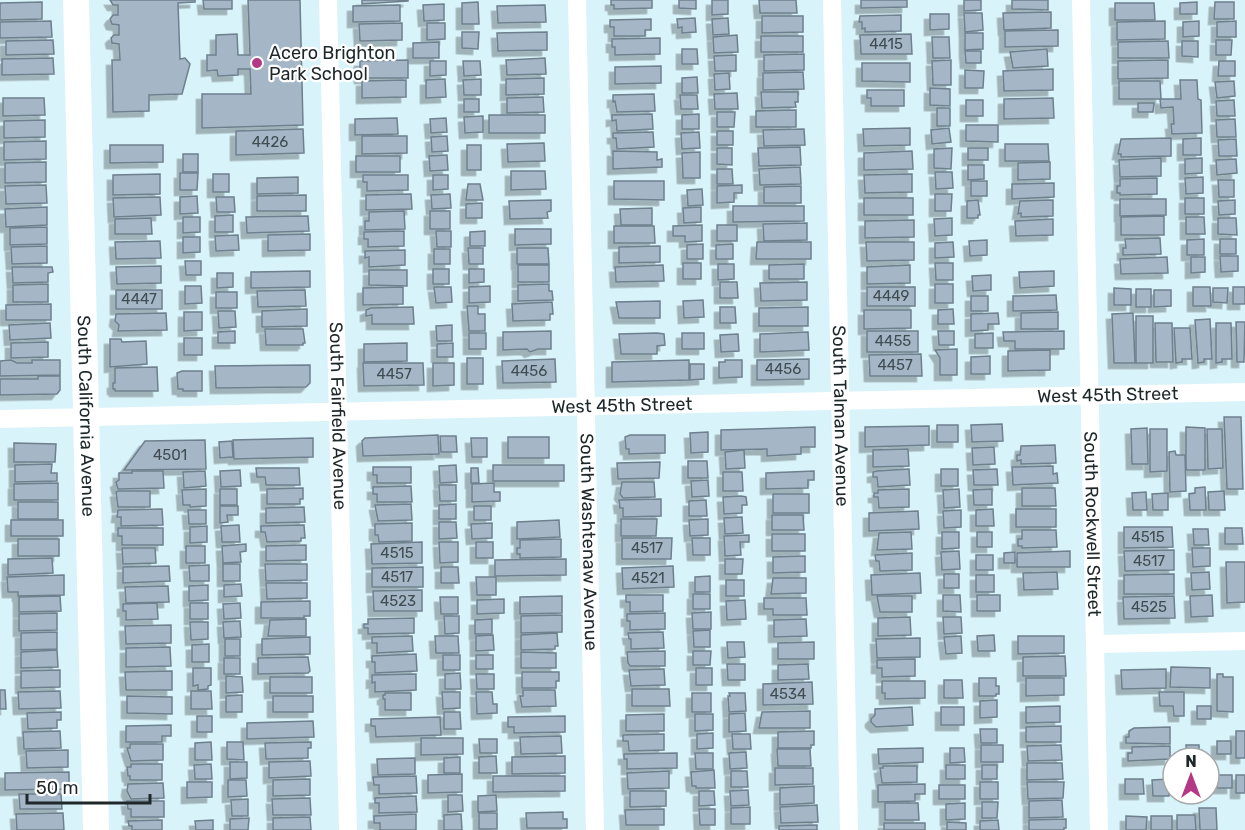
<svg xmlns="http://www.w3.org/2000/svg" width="1245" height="830" viewBox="0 0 1245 830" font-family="Rubik,sans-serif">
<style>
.building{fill:#a5b7c6;stroke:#6e808d;stroke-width:1.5;filter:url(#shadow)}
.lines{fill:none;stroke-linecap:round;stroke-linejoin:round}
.minor{stroke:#fff;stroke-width:18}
.secondary{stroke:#fff;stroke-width:26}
.poi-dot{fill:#b53886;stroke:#fff;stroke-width:2}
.labels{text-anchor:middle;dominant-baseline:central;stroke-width:4.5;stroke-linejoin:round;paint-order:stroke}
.number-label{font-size:15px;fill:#404c52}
.poi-label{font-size:18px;fill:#1e282b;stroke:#fff;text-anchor:start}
.street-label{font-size:18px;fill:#1e282b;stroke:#fff}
</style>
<defs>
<filter id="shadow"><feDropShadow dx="-5.5" dy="5.5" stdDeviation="0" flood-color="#0004"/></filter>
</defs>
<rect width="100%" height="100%" fill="#d9f3fa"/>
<g class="building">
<polygon points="110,0 195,0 195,2 178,3 180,59 185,58 190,64 182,94 149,95 149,111 113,112 112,60 120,60 119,44 112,43 111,38 114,35 119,35 119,25 112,24 110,19 113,15 118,15 118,5 113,5"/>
<polygon points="203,0 232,0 232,9 204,9"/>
<polygon points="248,0 300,0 303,125 202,128 202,94 251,94 250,69 238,69 238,75 218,76 217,70 207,71 207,55 216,55 216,35 237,34 238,55 250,55"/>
<polygon points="362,0 408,0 408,1 362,4"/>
<polygon points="611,0 652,0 652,8 614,9 614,5 611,5"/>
<polygon points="679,0 696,0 696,9 679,8"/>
<polygon points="712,0 728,0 728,14 712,15"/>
<polygon points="759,0 796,0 797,13 760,13"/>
<polygon points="861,0 907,0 907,7 861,8"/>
<polygon points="964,0 981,0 981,10 964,11"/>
<polygon points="1012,0 1048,0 1048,10 1012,9"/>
<polygon points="42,2 42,19 0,20 0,3"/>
<polygon points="478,2 479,24 462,24 462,3"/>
<polygon points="1197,2 1197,14 1180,14 1180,3"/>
<polygon points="1215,2 1234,2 1234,19 1214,19"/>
<polygon points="1115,3 1154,3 1155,20 1115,20"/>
<polygon points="444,4 444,20 424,21 423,5"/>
<polygon points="400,5 400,21 353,22 353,6"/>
<polygon points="545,5 546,22 498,23 497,6"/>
<polygon points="1051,12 1051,28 1004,30 1003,13"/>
<polygon points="964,13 982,13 983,30 965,32"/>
<polygon points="930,14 949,14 949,29 930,30"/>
<polygon points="901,15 901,31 865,32 865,28 862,29 862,22 859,22 860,16"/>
<polygon points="762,16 803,16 803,32 762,33"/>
<polygon points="695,18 696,32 682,33 682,27 678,28 677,19"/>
<polygon points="728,18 729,34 713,35 712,19"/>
<polygon points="651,19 651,30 645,30 645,36 614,36 614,27 610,27 610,20"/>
<polygon points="51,21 52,37 0,38 0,22"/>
<polygon points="1165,21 1165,39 1117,40 1117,22"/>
<polygon points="1199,21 1199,36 1183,37 1183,22"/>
<polygon points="1236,21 1236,37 1217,37 1217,22"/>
<polygon points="402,23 402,40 360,41 359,24"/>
<polygon points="427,23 445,23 445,39 427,40"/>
<polygon points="1058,30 1058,46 1005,47 1005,31"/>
<polygon points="462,32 479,32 478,49 462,48"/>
<polygon points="547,32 547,50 498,51 497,33"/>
<polygon points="965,33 983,33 983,49 965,50"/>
<polygon points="911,34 912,54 861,54 860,35"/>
<polygon points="737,35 738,52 714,53 713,37"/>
<rect x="761" y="36" width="42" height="16"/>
<polygon points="932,37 949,37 950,58 933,58"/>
<polygon points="660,38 660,54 615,55 615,47 612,47 612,39"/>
<polygon points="53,40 54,54 6,55 6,41"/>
<polygon points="1216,40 1232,40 1231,55 1216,55"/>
<polygon points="1168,41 1169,58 1118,58 1118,42"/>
<polygon points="1182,41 1198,41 1198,57 1182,56"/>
<polygon points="439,42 439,58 413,58 413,43"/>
<polygon points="682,49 697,49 698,64 682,64"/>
<polygon points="1047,49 1048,66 1013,68 1010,52"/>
<polygon points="965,51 981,51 981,63 966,63"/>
<polygon points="804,54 804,70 764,71 764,55"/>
<polygon points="736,55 736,71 715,71 714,56"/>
<polygon points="53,58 54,74 2,75 2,59"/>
<polygon points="545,58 546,74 507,75 506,60"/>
<polygon points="408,60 408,78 360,78 360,61"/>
<polygon points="951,60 951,85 933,85 932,61"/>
<polygon points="1168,60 1168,78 1118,79 1118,61"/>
<polygon points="430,61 446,61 446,75 430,76"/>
<polygon points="463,61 480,61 481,75 464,76"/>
<polygon points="1219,61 1235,61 1235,76 1218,76"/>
<polygon points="862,63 910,63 910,82 862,81"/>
<polygon points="661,66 661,83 615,84 615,67"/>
<polygon points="1053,69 1053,90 1004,91 1003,71"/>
<polygon points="965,70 984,71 983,88 965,88"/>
<polygon points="803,72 804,89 763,90 763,73"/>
<polygon points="729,73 730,89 715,90 714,74"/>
<polygon points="697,77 698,93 682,93 682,78"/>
<polygon points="544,78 544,94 506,95 506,79"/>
<polygon points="445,79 446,97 426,98 426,80"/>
<polygon points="481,79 481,95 464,95 463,80"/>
<polygon points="406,80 406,97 362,98 362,81"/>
<polygon points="1180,80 1197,80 1198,99 1201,100 1202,133 1172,134 1171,124 1174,124 1173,107 1161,108 1160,99 1181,99"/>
<polygon points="1119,81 1160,81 1161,99 1119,99"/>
<polygon points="1234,81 1235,96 1217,98 1215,82"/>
<polygon points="930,88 950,89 950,106 930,105"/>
<polygon points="867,90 904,90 904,106 871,106 871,98 867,98"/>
<polygon points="761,92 798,92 798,102 795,102 796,107 762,108"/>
<polygon points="737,93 738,109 715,109 714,94"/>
<polygon points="654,94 655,111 617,112 615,101 613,102 613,95"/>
<polygon points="680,95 697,95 698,109 681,109"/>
<polygon points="543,97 544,112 507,113 507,98"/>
<polygon points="3,98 44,98 45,115 3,116"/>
<polygon points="1053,98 1054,118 1004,119 1004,99"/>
<rect x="464" y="99" width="15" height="13"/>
<rect x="966" y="100" width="17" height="16"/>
<polygon points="1234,100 1235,116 1217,116 1216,101"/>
<polygon points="1138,103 1154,103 1153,112 1138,112"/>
<rect x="937" y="108" width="13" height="18"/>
<polygon points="796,110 796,127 756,127 756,111"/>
<polygon points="717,112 735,112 734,127 717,127"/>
<polygon points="652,114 653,129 617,131 616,120 612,121 612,115"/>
<polygon points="699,114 699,129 682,129 682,115"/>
<rect x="489" y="115" width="56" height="18"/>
<polygon points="483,116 483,132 465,133 464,117"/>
<polygon points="397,118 398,134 355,135 355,119"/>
<polygon points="446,118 447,132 431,133 430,119"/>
<polygon points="1235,119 1236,137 1217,137 1216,120"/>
<polygon points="45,120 45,137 4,138 4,121"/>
<polygon points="966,125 998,125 998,142 966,141"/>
<polygon points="910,128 910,145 864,146 863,129"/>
<polygon points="949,128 951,142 932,144 931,130"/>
<polygon points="303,129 304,153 236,155 236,131"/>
<polygon points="804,129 805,145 764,146 763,130"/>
<rect x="717" y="131" width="16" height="14"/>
<polygon points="653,132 654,147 617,149 616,138 613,138 613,133"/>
<polygon points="699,132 700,148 682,149 681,133"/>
<polygon points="362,136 407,136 407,153 362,154"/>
<polygon points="447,136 448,151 432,152 431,137"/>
<polygon points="1171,138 1171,156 1121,157 1121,154 1118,154 1121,139"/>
<polygon points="1201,138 1201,155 1183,155 1183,139"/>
<polygon points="1236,139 1237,156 1219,156 1218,140"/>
<polygon points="46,141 46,159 4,160 4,142"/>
<polygon points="544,143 545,161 508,162 507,144"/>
<polygon points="1005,144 1048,144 1049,161 1005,161"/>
<polygon points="110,145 163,145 163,162 110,163"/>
<rect x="467" y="145" width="14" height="25"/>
<polygon points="800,147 801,165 759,166 758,148"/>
<polygon points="717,148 732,148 732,165 717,164"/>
<polygon points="952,148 951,169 934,168 934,149"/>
<rect x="968" y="148" width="20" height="12"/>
<polygon points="613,151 657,152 657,160 662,159 662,167 613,169"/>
<polygon points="912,151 913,169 864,170 864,153"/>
<polygon points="700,152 700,178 683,178 682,153"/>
<rect x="183" y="154" width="15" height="18"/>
<polygon points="447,155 448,170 430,171 429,156"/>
<rect x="356" y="156" width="44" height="16"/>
<polygon points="1161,158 1161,176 1120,177 1119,160"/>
<polygon points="1202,158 1202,173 1185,174 1185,159"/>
<polygon points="1236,159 1237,173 1217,175 1216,160"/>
<polygon points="46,162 46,182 5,183 5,163"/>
<polygon points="1050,162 1050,179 1018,180 1018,163"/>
<polygon points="968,165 984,165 984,179 968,180"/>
<polygon points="800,167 801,184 760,185 759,169"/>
<polygon points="717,169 732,169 733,184 717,184"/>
<polygon points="511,171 545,171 546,189 511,190"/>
<polygon points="935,172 952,172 953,188 936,189"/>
<polygon points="180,173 198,173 197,190 180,190"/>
<polygon points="160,174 160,194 113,195 113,175"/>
<rect x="213" y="174" width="16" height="18"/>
<polygon points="912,174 912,192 865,193 864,175"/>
<polygon points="363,175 408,175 408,190 367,191 367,182 363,182"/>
<polygon points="433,175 448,175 448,189 433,190"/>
<polygon points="298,177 298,193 257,194 257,178"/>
<polygon points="1203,177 1203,193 1186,194 1185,178"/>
<polygon points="1157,178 1157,194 1120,195 1120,193 1117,193 1117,186 1120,186 1120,179"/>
<polygon points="1218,180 1234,180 1234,197 1219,197"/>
<polygon points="614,181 664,181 664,200 614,199"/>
<rect x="971" y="181" width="16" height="15"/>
<polygon points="1054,183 1054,197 1012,199 1012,184"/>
<polygon points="468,184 480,184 483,200 466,200"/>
<polygon points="46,185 47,203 6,204 5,186"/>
<polygon points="742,185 742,193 734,193 734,202 717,203 717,186"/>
<polygon points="801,186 801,203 764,203 764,187"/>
<polygon points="702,189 703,205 688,206 687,190"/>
<polygon points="411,194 412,209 366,210 366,195"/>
<polygon points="450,194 451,208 432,209 431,195"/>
<polygon points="935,194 952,194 951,211 935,211"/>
<polygon points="306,195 306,211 257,211 257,196"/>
<polygon points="197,196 198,213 180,214 180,197"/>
<polygon points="160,197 161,215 114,217 113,198"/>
<polygon points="216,197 234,197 235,212 217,212"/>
<rect x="864" y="198" width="49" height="17"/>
<rect x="1185" y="198" width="19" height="16"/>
<polygon points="1120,199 1166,199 1166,215 1120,216"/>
<polygon points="551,200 551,211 547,212 548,218 510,219 509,201"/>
<polygon points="978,200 980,215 978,215 978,218 967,218 967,201"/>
<polygon points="1053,200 1053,216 1021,217 1021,213 1018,214 1020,201"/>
<polygon points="1235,200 1235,214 1219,215 1218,201"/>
<polygon points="482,203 482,218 466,218 466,204"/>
<polygon points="733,206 804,206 804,221 733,222"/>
<polygon points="47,207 47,225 6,227 5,209"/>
<polygon points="701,207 701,222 684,223 683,208"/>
<polygon points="652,208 652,225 621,225 620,209"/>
<polygon points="404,211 405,229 365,230 365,221 369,221 369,212"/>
<rect x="430" y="211" width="20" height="18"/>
<polygon points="233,215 233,232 215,232 215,216"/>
<polygon points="308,216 309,231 247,233 246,217"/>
<polygon points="1164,216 1164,235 1121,235 1121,217"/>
<polygon points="183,217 200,217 200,232 183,233"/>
<polygon points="1186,217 1204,217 1205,234 1186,234"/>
<polygon points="151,218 152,234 115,234 115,219"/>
<polygon points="952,218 952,235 935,236 934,219"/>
<polygon points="1218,218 1236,218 1237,235 1218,234"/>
<polygon points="1053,219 1053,235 1016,236 1015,221"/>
<polygon points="914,220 914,237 865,238 865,221"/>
<polygon points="807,223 807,240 764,241 763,224"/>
<polygon points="702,225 702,241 685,242 685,236 673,236 673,226"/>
<rect x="717" y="225" width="20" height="16"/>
<polygon points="614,226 654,226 655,243 614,243"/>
<polygon points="47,227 47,244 10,245 10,228"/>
<polygon points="515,229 551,229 551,244 515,245"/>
<polygon points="404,231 404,246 368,247 368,239 364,239 364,232"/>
<polygon points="436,231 451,231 451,247 437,247"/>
<polygon points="485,231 485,246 470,246 470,232"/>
<polygon points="310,234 310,250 268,251 268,235"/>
<polygon points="238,235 239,250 216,251 215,236"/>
<polygon points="183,237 200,237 200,252 183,253"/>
<polygon points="1160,238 1161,254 1123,255 1123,248 1126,248 1125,239"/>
<polygon points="1204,239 1204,255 1187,255 1187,240"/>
<rect x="1220" y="239" width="16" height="15"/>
<polygon points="987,240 987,255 970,256 969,241"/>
<polygon points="160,241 161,258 116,259 115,242"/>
<polygon points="757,242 811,242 811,259 756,259"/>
<polygon points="866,242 914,242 914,260 867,261"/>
<polygon points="953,242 954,257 935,258 935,243"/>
<polygon points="703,244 703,259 687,259 687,245"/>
<polygon points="733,244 733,259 716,259 716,245"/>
<polygon points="47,246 47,263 12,264 11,247"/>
<polygon points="660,246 660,262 619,263 619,247"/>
<polygon points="468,248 483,248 483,264 469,264"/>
<polygon points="517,248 548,248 549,264 517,264"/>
<rect x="434" y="249" width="16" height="15"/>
<polygon points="405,250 405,265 369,267 369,257 365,258 365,251"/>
<polygon points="1220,256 1238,256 1238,271 1221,272"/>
<polygon points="1167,257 1168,273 1121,274 1120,259"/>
<polygon points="1191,257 1205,257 1205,272 1191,273"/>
<polygon points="185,261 201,261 201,275 186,275"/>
<rect x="683" y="263" width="18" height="16"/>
<polygon points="935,263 953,263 953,280 936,280"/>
<polygon points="718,264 734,264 734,279 718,280"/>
<polygon points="804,264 804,279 769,279 769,265"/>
<rect x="518" y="265" width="31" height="17"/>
<polygon points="663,265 664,281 616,282 615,267"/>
<polygon points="910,265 910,283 867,284 867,267"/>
<polygon points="161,266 161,283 117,284 116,267"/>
<polygon points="12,267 52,267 53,272 48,273 48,282 13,283"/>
<rect x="433" y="269" width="16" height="15"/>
<polygon points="469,269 484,269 484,282 469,283"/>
<polygon points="369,270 407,270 407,286 369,285"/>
<polygon points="310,271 310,287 251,288 251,272"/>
<polygon points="1054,271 1054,286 1020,288 1019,272"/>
<polygon points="217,273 233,273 233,287 217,288"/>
<polygon points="991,275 991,290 973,291 972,276"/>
<polygon points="720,282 737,282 738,298 720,298"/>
<polygon points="807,282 807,300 761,301 760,283"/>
<polygon points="48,284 48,302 13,302 13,285"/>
<polygon points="549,284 549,291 552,291 553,300 518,301 518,285"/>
<rect x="935" y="284" width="18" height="19"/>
<polygon points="185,286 201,286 202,303 185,304"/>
<polygon points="490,286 490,302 469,303 469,287"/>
<polygon points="403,287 403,304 363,305 363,288"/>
<polygon points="434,287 451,287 452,302 436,303"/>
<rect x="867" y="287" width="48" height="19"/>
<polygon points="1193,287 1210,287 1211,306 1193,306"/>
<rect x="1233" y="287" width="12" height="17"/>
<polygon points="1114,288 1131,289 1131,305 1114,305"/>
<polygon points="1213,288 1228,288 1227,303 1213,302"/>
<rect x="1136" y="289" width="15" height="18"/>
<rect x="116" y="290" width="46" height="19"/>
<polygon points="305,290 306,306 258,307 257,291"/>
<polygon points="1154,290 1171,290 1171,306 1154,307"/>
<rect x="216" y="292" width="21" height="16"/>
<polygon points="1056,295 1057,310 1013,311 1013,296"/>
<rect x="971" y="296" width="17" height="15"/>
<polygon points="703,300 704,317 684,318 683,301"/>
<polygon points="660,301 660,318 619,318 616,302"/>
<polygon points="552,302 553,314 550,314 550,320 513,321 512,304"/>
<polygon points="51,304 51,320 6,320 6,305"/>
<polygon points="467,306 478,306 478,314 485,314 485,331 469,331"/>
<polygon points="413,307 414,324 372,324 372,315 366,316 366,310 371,308"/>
<polygon points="720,307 735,307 736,323 720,323"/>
<polygon points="808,307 808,326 759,326 759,308"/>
<polygon points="307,309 307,326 262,327 262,311"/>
<polygon points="953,309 954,324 938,324 938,310"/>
<polygon points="864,310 911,310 911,328 864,329"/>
<polygon points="218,311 235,311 236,327 219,328"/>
<polygon points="184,312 202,312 202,330 184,331"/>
<polygon points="1058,312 1058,329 1021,329 1021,313"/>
<polygon points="166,313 167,330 118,331 119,325 115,321 116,314"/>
<polygon points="998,313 999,324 988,324 988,330 971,331 971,314"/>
<polygon points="1133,313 1135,363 1114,363 1112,314"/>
<rect x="1136" y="316" width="17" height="47"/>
<polygon points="1210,319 1212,359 1204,359 1204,362 1198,363 1195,320"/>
<polygon points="1236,322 1245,322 1244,362 1237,362"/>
<polygon points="50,323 51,338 10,340 9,325"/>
<polygon points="1155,323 1172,323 1173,362 1156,362"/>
<polygon points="1216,323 1231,323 1232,359 1222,359 1222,362 1216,363"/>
<polygon points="452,325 452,341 437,341 436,326"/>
<polygon points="1174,328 1190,328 1192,359 1182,359 1182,362 1176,363"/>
<polygon points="265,329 303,329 305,343 303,343 303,345 266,345"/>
<polygon points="235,331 235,343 218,343 218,332"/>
<polygon points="551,331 551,349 538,349 530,352 527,349 503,350 503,332"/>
<rect x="867" y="331" width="51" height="21"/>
<polygon points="938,331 954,331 954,345 939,345"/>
<polygon points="1064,331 1064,349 1015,349 1015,341 1004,341 1003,332"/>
<polygon points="808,332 809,350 760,352 760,334"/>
<rect x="469" y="333" width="17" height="16"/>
<polygon points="657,333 664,334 665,345 657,346 657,354 621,354 619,334"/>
<rect x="682" y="333" width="22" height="16"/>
<polygon points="993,333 993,348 975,348 975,334"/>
<polygon points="738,334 739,351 721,352 720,335"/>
<rect x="184" y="338" width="18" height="17"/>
<polygon points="110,339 121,339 122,342 146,341 147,364 110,367"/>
<polygon points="48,342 48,357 11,358 11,343"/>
<polygon points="407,343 407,361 364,362 364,344"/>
<polygon points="453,343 453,357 437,357 437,344"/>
<polygon points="957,349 957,375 940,375 940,358 935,350"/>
<polygon points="1050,350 1050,370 1008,371 1008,351"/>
<polygon points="921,354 922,376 870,376 869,355"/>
<polygon points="990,356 990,374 971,374 971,357"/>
<rect x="467" y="358" width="16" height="26"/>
<polygon points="555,359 556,382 503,383 502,361"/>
<polygon points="809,359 809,379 757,380 757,360"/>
<polygon points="11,360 17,363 32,363 32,360 60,360 60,375 0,376 0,361"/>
<polygon points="689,360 689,380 612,382 612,362"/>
<polygon points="725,360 742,360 742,377 719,378 719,362 725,362"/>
<polygon points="363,363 423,363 424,385 364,386"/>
<polygon points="433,363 454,363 454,385 433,386"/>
<polygon points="690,364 704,364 704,379 690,380"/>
<polygon points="310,365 310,383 306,387 216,388 215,366"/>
<polygon points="157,367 158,391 115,391 115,389 113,389 113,383 115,383 115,368"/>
<polygon points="182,371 202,371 202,391 183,391 183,389 178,389 177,373"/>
<polygon points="38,376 60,376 60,390 57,394 0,395 0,379 38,379"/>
<polygon points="1224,417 1241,417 1243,489 1227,489"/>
<polygon points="1002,424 1003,441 972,442 971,425"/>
<rect x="937" y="425" width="21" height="17"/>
<polygon points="929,426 929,445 865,447 865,427"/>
<polygon points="815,427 815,447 801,447 801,454 767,456 767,449 721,450 721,430"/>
<polygon points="1186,427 1205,428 1205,470 1186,470"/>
<polygon points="1147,428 1148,464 1132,464 1131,429"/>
<polygon points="1150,429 1167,429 1167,471 1150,472"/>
<polygon points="1207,429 1222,429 1223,468 1208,469"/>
<polygon points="708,432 708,452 691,453 690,433"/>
<polygon points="438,435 439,454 363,456 362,441 365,438"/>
<polygon points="630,435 665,435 665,453 629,454 629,449 626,449 625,437"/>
<polygon points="440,436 456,436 457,452 441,452"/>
<rect x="508" y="437" width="41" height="21"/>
<polygon points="313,438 313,457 234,459 233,440"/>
<polygon points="471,438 487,438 487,457 472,457"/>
<polygon points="205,440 206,469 124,470 145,441"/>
<polygon points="232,441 233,457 220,458 219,442"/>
<polygon points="14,443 56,444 55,462 14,462"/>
<polygon points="1055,445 1056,463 1021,464 1021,460 1017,461 1017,455 1020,455 1021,446"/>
<polygon points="994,447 995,464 973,465 972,448"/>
<polygon points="908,449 909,466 873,467 873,450"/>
<polygon points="744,450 745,468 726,469 725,452"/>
<polygon points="1175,451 1176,455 1185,455 1186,491 1170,492 1169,452"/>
<polygon points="688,461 707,461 708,478 688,478"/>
<polygon points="660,462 659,478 618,479 617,463"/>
<polygon points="52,464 51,473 57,473 57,481 15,482 15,465"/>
<polygon points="456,465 457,482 440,483 439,466"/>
<rect x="493" y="465" width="71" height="16"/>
<polygon points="1053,466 1053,474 1057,473 1058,483 1013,485 1012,467"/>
<polygon points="373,467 411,467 411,483 377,483 377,475 373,475"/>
<polygon points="256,468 299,468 300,485 266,485 265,477 257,477"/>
<polygon points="471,468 478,468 479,483 471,483"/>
<polygon points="909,469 910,485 878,487 877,477 873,477 873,472 877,471"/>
<rect x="941" y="469" width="17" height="17"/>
<polygon points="997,469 998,485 974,485 973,470"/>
<polygon points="240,470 241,486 221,487 220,471"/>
<polygon points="132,471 163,471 164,488 118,489 116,482 119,480 119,473 132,473"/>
<polygon points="205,471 206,486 184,488 183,472"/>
<polygon points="814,471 814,480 808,480 808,488 766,489 766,473"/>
<polygon points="723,472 742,472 743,491 723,491"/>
<polygon points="708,480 709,496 692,497 691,481"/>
<polygon points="622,482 654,482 655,497 623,498 620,494"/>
<polygon points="58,483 58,500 14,500 14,484"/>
<polygon points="494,483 494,492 500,492 500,501 472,502 472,484"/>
<polygon points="439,485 456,485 456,501 440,501"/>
<polygon points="411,486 412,502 377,502 377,494 373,494 373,487"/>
<polygon points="1205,487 1206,510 1190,510 1189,494 1195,493 1195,488"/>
<polygon points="303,488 303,499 300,499 300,504 267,504 267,489"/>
<polygon points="1022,488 1055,488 1056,506 1022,506"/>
<polygon points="206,489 206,506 190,507 190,505 183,505 182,490"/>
<rect x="220" y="489" width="17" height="16"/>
<polygon points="909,489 909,507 879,508 878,497 874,497 874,493 878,493 878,490"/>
<polygon points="959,489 960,507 944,508 943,490"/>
<polygon points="992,489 992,505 974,505 973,490"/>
<polygon points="118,491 150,491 150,507 118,507 116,492"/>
<polygon points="1224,491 1225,510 1209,510 1208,492"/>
<polygon points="1146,492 1147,510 1133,510 1132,493"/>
<polygon points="1168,493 1168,510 1153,510 1152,494"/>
<rect x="773" y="494" width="36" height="19"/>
<polygon points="741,496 746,497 747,505 742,505 742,513 724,514 723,497"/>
<polygon points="661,499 661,516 623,517 623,508 620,508 619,500"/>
<polygon points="706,500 707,516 689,516 689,501"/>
<rect x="18" y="502" width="40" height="17"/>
<polygon points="411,504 412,520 378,521 375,505"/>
<polygon points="456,504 456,519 439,519 439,505"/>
<polygon points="220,506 238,506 238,515 227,515 228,522 220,523"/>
<rect x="474" y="506" width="17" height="14"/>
<polygon points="304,507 305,522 266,523 266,508"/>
<polygon points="162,509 163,525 121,526 121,517 117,517 118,510"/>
<polygon points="993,509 994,526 976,526 976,510"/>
<rect x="1016" y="509" width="40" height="18"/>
<polygon points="188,510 206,510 206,524 189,524"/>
<polygon points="961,510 961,527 944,528 943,511"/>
<polygon points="918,511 919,529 869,531 869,513"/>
<polygon points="772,515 803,515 804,530 772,530"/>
<polygon points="742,517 743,533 725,534 724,518"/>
<polygon points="621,519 657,519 656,536 621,536"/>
<polygon points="708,519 708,535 690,536 689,520"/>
<rect x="11" y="520" width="52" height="16"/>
<polygon points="559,520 560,537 517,539 517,522"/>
<polygon points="439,522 456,522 457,538 439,539"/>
<polygon points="412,523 412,541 379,542 378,535 375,535 375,524"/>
<polygon points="492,523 492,538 472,539 471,524"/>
<polygon points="239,525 240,542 222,542 221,526"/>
<polygon points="304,525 305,538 301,538 301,541 267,542 265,532 261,532 261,526"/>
<polygon points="207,526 207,542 190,543 190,527"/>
<polygon points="1124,527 1172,527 1173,547 1124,548"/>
<polygon points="118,528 163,528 163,545 122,545 122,536 118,536"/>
<polygon points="1225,528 1242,528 1243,544 1225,544"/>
<polygon points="1193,529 1208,529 1209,545 1194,545"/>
<polygon points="1022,530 1056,530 1057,547 1022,548 1022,546 1018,546 1018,539 1022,539"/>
<polygon points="911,532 912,549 877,550 879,533"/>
<polygon points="942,532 959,532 959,548 942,549"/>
<rect x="977" y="532" width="15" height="15"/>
<rect x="772" y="534" width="33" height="17"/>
<polygon points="749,535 749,542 740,542 741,555 725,556 724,536"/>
<polygon points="622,538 672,538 671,559 622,559"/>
<polygon points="692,538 710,538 710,555 693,555"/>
<rect x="18" y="539" width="41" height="17"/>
<polygon points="561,539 561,557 520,558 520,554 517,554 517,548 520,548 520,540"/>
<polygon points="422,542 422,563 372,564 371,544"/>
<polygon points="439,542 458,542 458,562 440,563"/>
<rect x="476" y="542" width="17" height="16"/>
<polygon points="246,544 246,551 240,552 241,562 223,563 222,546"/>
<polygon points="306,545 306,560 266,561 266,546"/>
<rect x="186" y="546" width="19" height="17"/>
<polygon points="122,548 155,548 156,563 123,564"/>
<polygon points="1192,548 1210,548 1210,566 1193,567"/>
<polygon points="1174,550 1174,570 1125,571 1124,551"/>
<polygon points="959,551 960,569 942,570 941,552"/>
<polygon points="1070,551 1070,567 1017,567 1017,553"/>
<polygon points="1015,552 1015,563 1004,563 1004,553"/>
<polygon points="912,553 912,570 880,571 879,561 876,561 875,555"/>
<rect x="976" y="555" width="17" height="15"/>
<polygon points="805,556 805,572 773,573 773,557"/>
<polygon points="52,558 53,573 8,575 8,559"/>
<polygon points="566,559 566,575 495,576 495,560"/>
<polygon points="725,559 743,559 742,574 725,574"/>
<polygon points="1226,562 1245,562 1245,602 1227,603"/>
<rect x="223" y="564" width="17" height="17"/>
<polygon points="265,564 307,564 307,580 266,581"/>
<polygon points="209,565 209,581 190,581 189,566"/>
<polygon points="169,566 170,581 123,583 123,567"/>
<polygon points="673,566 674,587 623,589 622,568"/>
<polygon points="423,567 423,587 372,587 372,568"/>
<polygon points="441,567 458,567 459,583 441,583"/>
<polygon points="1057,572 1058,589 1024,590 1023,573"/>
<polygon points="1209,572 1210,589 1192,590 1191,573"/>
<polygon points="920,573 921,593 872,595 871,575"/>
<rect x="944" y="574" width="15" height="14"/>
<polygon points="1174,574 1174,594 1124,594 1124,575"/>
<polygon points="64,575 64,595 18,596 18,592 8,592 7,577"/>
<rect x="976" y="575" width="18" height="17"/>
<polygon points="710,576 710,592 695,592 695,577"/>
<polygon points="476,577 496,577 496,595 477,595"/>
<polygon points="773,578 806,578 806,593 771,594"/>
<rect x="726" y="580" width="18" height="16"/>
<polygon points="266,583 307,583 307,598 267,599"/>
<polygon points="241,584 242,596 224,597 224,585"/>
<polygon points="208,585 208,600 189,601 189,586"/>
<polygon points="168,586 169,602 126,603 125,587"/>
<polygon points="422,590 422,611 374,611 373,591"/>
<rect x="693" y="594" width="17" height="15"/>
<polygon points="626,595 663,595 663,611 630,612 630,602 626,602"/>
<polygon points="943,595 960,595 961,612 943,611"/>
<rect x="977" y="595" width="23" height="16"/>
<polygon points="1212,595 1213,616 1191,617 1190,596"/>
<polygon points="60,596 61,611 19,612 19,597"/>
<polygon points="562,596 562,613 520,614 520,597"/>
<polygon points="877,596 912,596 912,612 880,612"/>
<polygon points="1174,596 1175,618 1124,619 1123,597"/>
<polygon points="440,597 458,597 458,614 441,614"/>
<polygon points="764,598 806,598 807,615 773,615 773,609 764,609"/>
<polygon points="504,599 504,613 477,614 477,600"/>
<polygon points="745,600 746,619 727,620 726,601"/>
<polygon points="310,601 310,616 304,616 304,618 261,618 261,602"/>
<polygon points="157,603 158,619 126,620 126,611 123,611 123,604"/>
<rect x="190" y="603" width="18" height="16"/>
<polygon points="240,603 241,618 224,619 223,604"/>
<polygon points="711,612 711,629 693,629 692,613"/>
<polygon points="57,613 57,630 19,631 19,614"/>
<polygon points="665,613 665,629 630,630 630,621 627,621 627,614"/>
<polygon points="562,615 562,632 521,633 521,616"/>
<polygon points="444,616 459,616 459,633 445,634"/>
<polygon points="910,617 911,635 878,636 878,618"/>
<polygon points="943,617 961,617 962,633 944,634"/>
<polygon points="414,618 414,633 368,634 368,628 364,628 364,624 368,624 368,619"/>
<polygon points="306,619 306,636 268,636 270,620"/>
<polygon points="492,619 492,634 475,634 475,620"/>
<polygon points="806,619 807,636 774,637 774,620"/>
<polygon points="240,621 241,637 224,638 223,622"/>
<polygon points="190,622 208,622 208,639 191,640"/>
<polygon points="171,625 171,643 126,644 125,626"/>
<polygon points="710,630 710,647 694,647 693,631"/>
<polygon points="57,632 57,649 21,650 21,633"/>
<polygon points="663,632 664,648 631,649 631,639 629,639 628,633"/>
<polygon points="557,633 558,646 555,646 555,649 521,650 521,635"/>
<polygon points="493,635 494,650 476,651 476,636"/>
<polygon points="994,635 995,651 978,651 977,636"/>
<polygon points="412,636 413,651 377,653 377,643 372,643 372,637"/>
<polygon points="435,636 458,636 459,653 436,653"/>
<polygon points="961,636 962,653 946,654 944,637"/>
<polygon points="1018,636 1064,636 1064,653 1018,654"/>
<polygon points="310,637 310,654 262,655 262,639"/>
<polygon points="920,638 920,657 877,658 876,639"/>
<rect x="225" y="639" width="15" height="17"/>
<polygon points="727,642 744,642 745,657 728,658"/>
<polygon points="814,642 814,659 778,659 778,643"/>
<polygon points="209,644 209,662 192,662 192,645"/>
<polygon points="170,647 171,666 126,667 126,648"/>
<polygon points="57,650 58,667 21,668 21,652"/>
<polygon points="665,651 665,666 630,666 628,663 627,652"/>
<polygon points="693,651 711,651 710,665 693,665"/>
<polygon points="521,652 556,653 556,668 521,668"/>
<polygon points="416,654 417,671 375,673 375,662 372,662 372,656"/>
<rect x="443" y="655" width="17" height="15"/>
<rect x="476" y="655" width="17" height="14"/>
<polygon points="1065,656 1066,676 1023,676 1023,657"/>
<polygon points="308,657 310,671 308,673 258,674 258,658"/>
<rect x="224" y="658" width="16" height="16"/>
<polygon points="915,659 915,676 882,677 882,668 877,668 877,660"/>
<polygon points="727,664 745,664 745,680 728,680"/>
<polygon points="808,664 809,679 778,680 778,665"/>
<polygon points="1171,667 1210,668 1210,688 1170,687"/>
<polygon points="193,668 211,668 211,685 208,686 208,689 198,690 198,685 193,686"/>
<rect x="696" y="668" width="16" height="17"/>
<polygon points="664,669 665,685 631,686 629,670"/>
<polygon points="1166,669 1166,688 1122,689 1121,670"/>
<polygon points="60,670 60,687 21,688 21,671"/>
<polygon points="172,671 172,690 126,690 125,672"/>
<polygon points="522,672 559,672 559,681 556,681 556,688 522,688"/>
<polygon points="460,673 461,689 445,689 445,674"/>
<polygon points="416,674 416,690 375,692 375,682 372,683 372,675"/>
<polygon points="476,674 494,674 494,689 477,689"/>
<polygon points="1217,674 1223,674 1223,677 1233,677 1233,712 1217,711"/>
<polygon points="226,676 242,677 243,692 226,693"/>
<rect x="270" y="677" width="42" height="16"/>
<polygon points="979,678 996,678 996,686 999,686 999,694 996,694 996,696 979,696"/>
<polygon points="1026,678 1064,678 1064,695 1026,696"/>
<polygon points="944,680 962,680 963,698 944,698"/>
<polygon points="882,681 925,681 925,698 885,699 885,693 882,693"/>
<polygon points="812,682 813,704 763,705 763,684"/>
<polygon points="632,689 669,689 670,706 632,706"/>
<polygon points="0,690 5,690 6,709 0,709"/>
<polygon points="523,690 555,690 556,706 522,707 520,696 523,696"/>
<polygon points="60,691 61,708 19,709 18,692"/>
<polygon points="191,691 211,691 212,709 191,709"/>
<polygon points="442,692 460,692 460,708 443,709"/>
<polygon points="476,692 492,692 493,704 497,704 497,713 477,714"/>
<polygon points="1159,692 1184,692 1184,716 1174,716 1173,706 1160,706"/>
<polygon points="385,693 411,693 411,710 385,710 385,699 383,699 383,695 385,695"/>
<rect x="692" y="693" width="19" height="19"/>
<polygon points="729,693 745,693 746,711 729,712 728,696 730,696"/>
<polygon points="242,695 242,712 226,712 226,696"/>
<polygon points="127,696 172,697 172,714 127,713"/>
<rect x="273" y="696" width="40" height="16"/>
<polygon points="997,700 997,717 980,718 980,701"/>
<polygon points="1060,706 1060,722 1026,723 1026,707"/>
<rect x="1197" y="706" width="14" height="13"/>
<polygon points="912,707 913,725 876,727 871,722 871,719 875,715 875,709"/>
<rect x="941" y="707" width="23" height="18"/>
<polygon points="810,711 810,728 759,728 762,712"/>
<polygon points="61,712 61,720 57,720 57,728 28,729 27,713"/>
<polygon points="444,712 460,712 461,729 444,729"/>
<polygon points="745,713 746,731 729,732 729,714"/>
<polygon points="664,714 664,731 626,731 626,715"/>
<polygon points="695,714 713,714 713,730 695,731"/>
<rect x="197" y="716" width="15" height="16"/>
<polygon points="565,716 565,732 514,733 514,727 508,727 508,717"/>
<polygon points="440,717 441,735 376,737 375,726 371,726 371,719"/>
<polygon points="313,721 314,737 247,739 247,723"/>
<polygon points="171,725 171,736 162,736 162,742 126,742 126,726"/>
<polygon points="1061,726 1061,742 1026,742 1026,727"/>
<polygon points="1170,727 1170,744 1126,743 1126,737 1129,737 1129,731 1134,728"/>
<polygon points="980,729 997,729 997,743 981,743"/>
<polygon points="60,731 61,748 24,749 23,732"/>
<polygon points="814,731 814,745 811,745 811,748 778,748 778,732"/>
<rect x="1236" y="731" width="9" height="27"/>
<polygon points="713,733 713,748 697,749 697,734"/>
<polygon points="664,734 664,750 629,751 628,741 623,741 623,735"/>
<polygon points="732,734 750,734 751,749 733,749"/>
<polygon points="561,736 562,753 521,754 520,737"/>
<polygon points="421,738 463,738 463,754 421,755"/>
<polygon points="479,739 497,739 497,753 480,753"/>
<rect x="1217" y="741" width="14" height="13"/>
<polygon points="211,742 212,760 195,760 195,743"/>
<polygon points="227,742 243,742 244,760 227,759"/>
<polygon points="311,742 311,748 308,748 308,758 266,759 265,743"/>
<polygon points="130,744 163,744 163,760 131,761 127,748 130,748"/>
<rect x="981" y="745" width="22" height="17"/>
<polygon points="1061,745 1062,760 1028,761 1027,746"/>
<polygon points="1186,745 1199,745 1199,758 1187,758"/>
<polygon points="1170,746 1170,759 1128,761 1128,753 1132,753 1132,747"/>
<polygon points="923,748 923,762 879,764 878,749"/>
<polygon points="950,748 964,748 965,762 950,763"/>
<polygon points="777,749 810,749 811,766 778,766"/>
<polygon points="68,750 68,767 27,768 26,751"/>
<polygon points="746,752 747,768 730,769 729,753"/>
<polygon points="677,753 677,768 627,769 627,759 624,759 624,754"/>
<polygon points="695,753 713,753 713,769 696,769"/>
<polygon points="496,756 497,773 479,773 479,757"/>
<polygon points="565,756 565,773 512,774 512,757"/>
<polygon points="460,757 460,773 444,773 444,758"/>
<polygon points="415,758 415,774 378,775 377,759"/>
<polygon points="310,761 311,776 269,778 269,762"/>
<polygon points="230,762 247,762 247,778 230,779"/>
<polygon points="1027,763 1062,763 1063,779 1027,780"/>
<polygon points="131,764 162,764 162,780 130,780 130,776 128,776 127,767 131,767"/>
<polygon points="211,764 212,779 195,779 194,765"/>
<rect x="946" y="765" width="19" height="14"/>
<rect x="982" y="765" width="15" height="14"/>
<polygon points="883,766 917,766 917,782 882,783 880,768 883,768"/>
<polygon points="775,768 813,768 813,784 775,785"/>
<polygon points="714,770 715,788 696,788 696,786 692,786 691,772"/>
<polygon points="669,771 669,788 628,789 627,773"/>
<polygon points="731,771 747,771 748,787 731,787"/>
<polygon points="69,772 69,789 5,790 5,773"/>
<polygon points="462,774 462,792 428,793 428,775"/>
<rect x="1217" y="775" width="15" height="13"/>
<rect x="1236" y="775" width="9" height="18"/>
<polygon points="416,776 417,793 379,794 379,785 374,785 373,777"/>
<polygon points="493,776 565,776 565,791 493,792"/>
<polygon points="310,779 310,795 273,796 273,780"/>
<polygon points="1125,779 1143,779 1144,794 1125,794"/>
<polygon points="1169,779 1169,796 1153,796 1152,780"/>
<polygon points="228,780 246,780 247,796 228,797"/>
<polygon points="187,782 212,782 212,797 187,798"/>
<rect x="980" y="782" width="18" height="17"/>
<polygon points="1027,782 1064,782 1063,798 1028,799"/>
<polygon points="163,783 164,798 131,799 127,791 128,784"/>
<polygon points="925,784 925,794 915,794 915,801 878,802 878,785"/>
<rect x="939" y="785" width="26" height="14"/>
<polygon points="814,786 814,803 780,805 780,788"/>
<polygon points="748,790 749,805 731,806 730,791"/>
<polygon points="630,791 666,791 666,806 630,807"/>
<polygon points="699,791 714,791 715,805 699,806"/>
<polygon points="19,794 61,794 62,809 20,809"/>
<polygon points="448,795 462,795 463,811 448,812"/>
<polygon points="496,795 497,811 478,812 478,796"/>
<polygon points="416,796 417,812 379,813 379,803 375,803 375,798"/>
<polygon points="310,798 311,815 273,815 272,799"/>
<polygon points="248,799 248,816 232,816 231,800"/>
<polygon points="1062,800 1063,817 1029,818 1029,801"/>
<polygon points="127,801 164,801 164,817 131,817 131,809 128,809"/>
<polygon points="982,802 998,802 997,818 982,818"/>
<polygon points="885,803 918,803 919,820 885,820"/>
<polygon points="965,803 965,819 946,820 946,804"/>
<polygon points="817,805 818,822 781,823 780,807"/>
<polygon points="750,807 750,824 731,824 731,808"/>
<polygon points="1199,808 1216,808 1217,830 1200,830"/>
<polygon points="664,809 664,825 626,825 625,810"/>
<polygon points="699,809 715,809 715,825 700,825"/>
<polygon points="563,812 563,819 567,819 567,828 527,828 526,813"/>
<polygon points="63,813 64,830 17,830 16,814"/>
<rect x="479" y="813" width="18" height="16"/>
<polygon points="416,814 416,830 380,830 380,823 374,823 374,816"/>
<polygon points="461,814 462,830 444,830 444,815"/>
<polygon points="1177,815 1195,815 1196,830 1177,830"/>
<polygon points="1126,816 1147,817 1146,830 1126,830"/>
<rect x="1151" y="816" width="21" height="14"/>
<polygon points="310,817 311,830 273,830 273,818"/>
<polygon points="249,818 248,830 230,830 230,819"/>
<polygon points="1066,819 1066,828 1064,828 1064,830 1029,830 1029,820"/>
<polygon points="162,820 162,830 132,830 132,826 129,826 128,821"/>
<polygon points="213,820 213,830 196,830 195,821"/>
<polygon points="998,820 999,830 980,830 980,821"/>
<polygon points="947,822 966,823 966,830 947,830"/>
<rect x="884" y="823" width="41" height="7"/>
<polygon points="817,825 817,830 779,830 779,826"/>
</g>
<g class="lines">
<g class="minor">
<path id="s1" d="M328,0L348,830"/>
<path id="s2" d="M577,0L595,830"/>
<path id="s3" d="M832,0L849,830"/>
<path id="s4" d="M1081,0L1099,830"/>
<path id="s5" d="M0,419L1245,392"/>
<polyline points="1095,644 1245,641"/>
</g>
<path class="secondary" id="s6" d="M76,0L96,830"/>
</g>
<circle class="poi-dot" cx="257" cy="63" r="6"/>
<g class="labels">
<g class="number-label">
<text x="886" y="44">4415</text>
<text x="270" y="142">4426</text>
<text x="891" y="296">4449</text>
<text x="139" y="299">4447</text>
<text x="893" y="341">4455</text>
<text x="895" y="365">4457</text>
<text x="783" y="369">4456</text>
<text x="529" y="371">4456</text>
<text x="394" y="374">4457</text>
<text x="170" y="455">4501</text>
<text x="1148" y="537">4515</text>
<text x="647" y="548">4517</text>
<text x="397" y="553">4515</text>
<text x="1149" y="561">4517</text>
<text x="397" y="577">4517</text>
<text x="648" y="578">4521</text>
<text x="398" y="601">4523</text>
<text x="1149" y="607">4525</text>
<text x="788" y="694">4534</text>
</g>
<g class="poi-label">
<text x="269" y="53">Acero Brighton<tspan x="269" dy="21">Park School</tspan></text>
</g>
<g class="street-label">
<text stroke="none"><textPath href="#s5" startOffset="1108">West 45th Street</textPath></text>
<text stroke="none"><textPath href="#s5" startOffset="622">West 45th Street</textPath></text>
<text stroke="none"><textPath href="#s6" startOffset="416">South California Avenue</textPath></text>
<text stroke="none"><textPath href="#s1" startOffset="416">South Fairfield Avenue</textPath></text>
<text stroke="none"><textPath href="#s3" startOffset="416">South Talman Avenue</textPath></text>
<text stroke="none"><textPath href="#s4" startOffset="524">South Rockwell Street</textPath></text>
<text stroke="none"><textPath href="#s2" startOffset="542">South Washtenaw Avenue</textPath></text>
</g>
</g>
<g transform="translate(1191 776)"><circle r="28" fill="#ffffff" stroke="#a5a9aa" stroke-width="1.5"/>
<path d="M0-4.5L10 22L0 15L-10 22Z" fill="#b53886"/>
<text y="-9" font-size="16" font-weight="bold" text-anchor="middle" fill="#1e282b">N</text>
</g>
<path d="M27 794v9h123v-9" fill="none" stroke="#1e282b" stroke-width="3"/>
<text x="36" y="794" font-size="18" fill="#1e282b" stroke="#ffffff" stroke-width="4.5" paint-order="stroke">50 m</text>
</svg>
